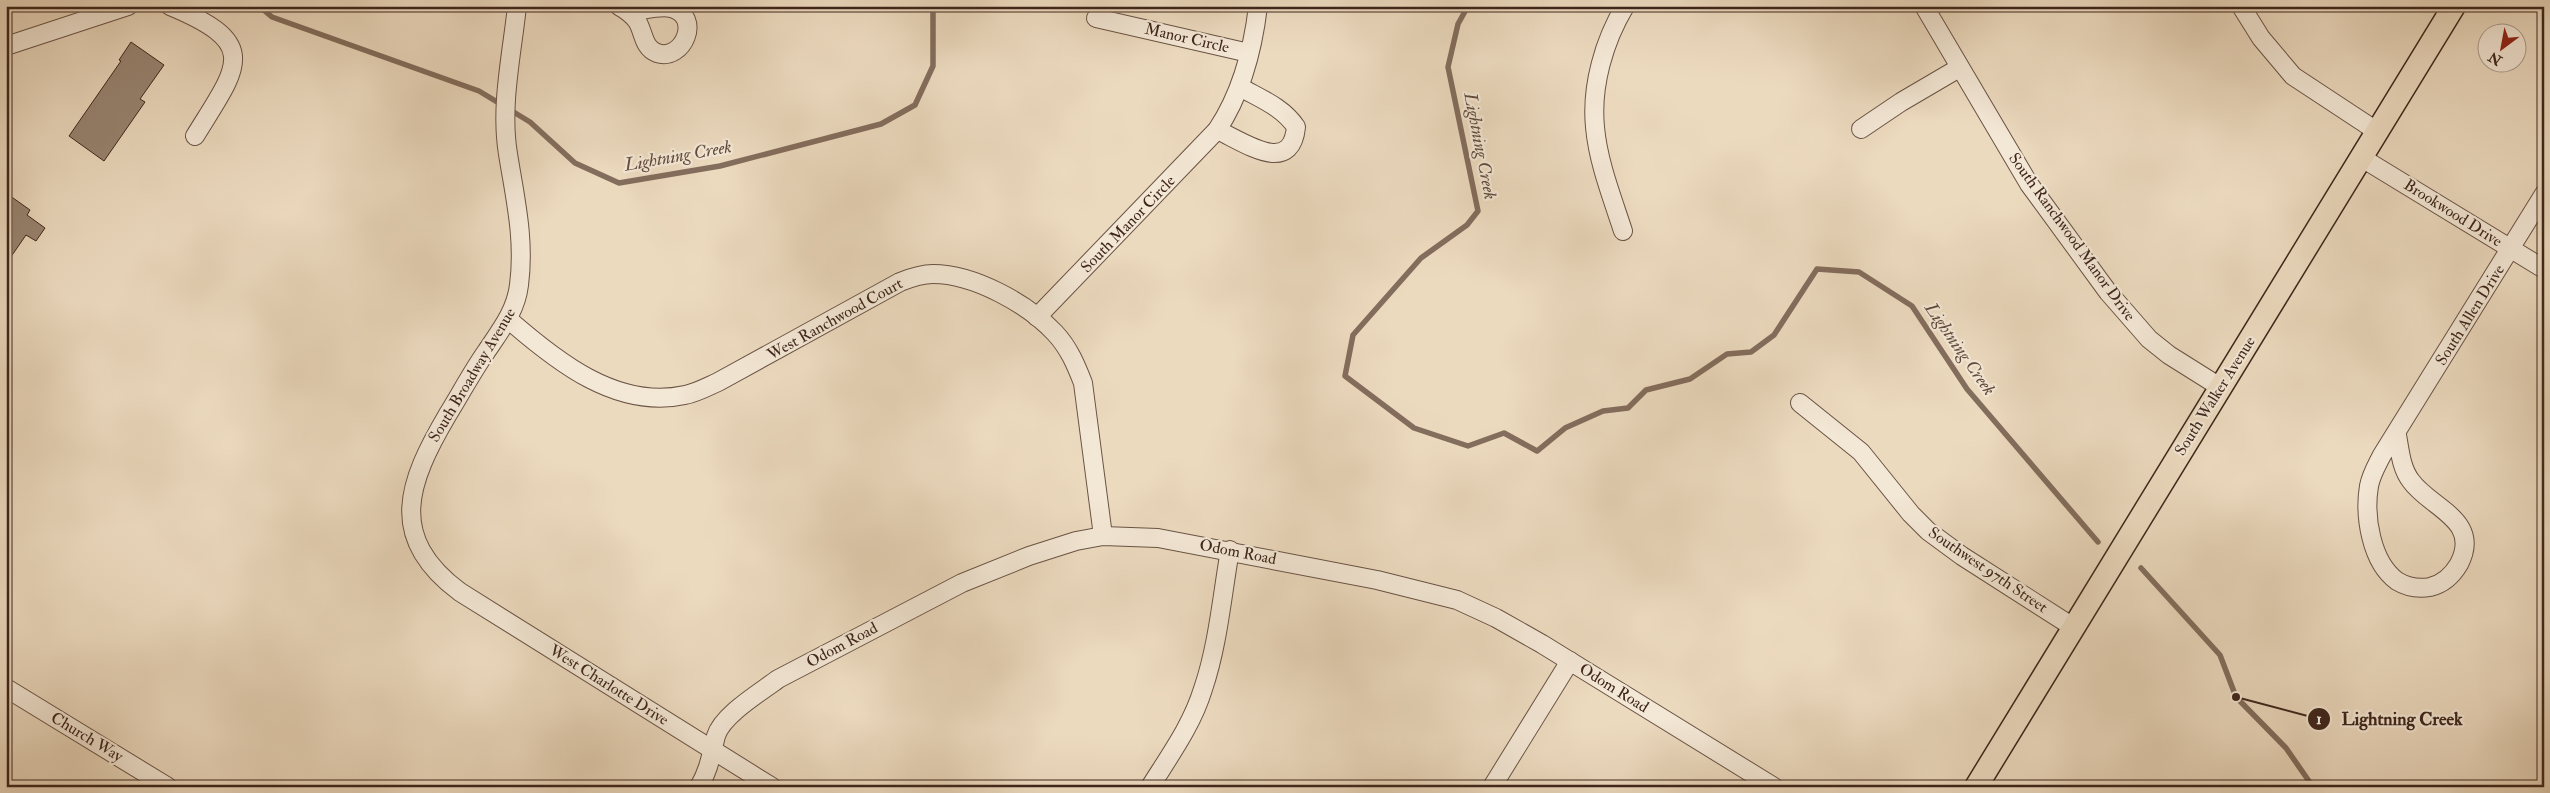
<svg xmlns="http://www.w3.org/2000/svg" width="2550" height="793" viewBox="0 0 2550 793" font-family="'IM FELL Double Pica',serif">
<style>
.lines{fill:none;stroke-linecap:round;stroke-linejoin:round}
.stream{stroke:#836d5d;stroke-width:5.5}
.building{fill:#988471;stroke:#3e261c}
.minor-casing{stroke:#6a5345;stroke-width:20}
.major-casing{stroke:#3e261c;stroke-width:25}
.minor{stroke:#f3e7d5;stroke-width:18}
.major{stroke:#ecdabf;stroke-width:22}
.labels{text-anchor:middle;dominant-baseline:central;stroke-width:4.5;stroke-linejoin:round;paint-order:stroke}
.street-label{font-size:16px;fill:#3e261c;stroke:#f3e7d5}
.water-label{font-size:18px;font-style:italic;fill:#604a3c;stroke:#f3e7d5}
.leader{fill:none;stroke:#3e261c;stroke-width:2}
.callout-dot{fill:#3e261c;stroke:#f3e7d5;stroke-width:2}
.mark-label{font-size:15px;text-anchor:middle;font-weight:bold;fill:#fff}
.callout-label{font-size:18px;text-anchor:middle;font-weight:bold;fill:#3e261c;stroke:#f3e7d5;stroke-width:4.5;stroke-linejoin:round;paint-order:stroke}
</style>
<rect width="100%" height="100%" fill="#ecdabf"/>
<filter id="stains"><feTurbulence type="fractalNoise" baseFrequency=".004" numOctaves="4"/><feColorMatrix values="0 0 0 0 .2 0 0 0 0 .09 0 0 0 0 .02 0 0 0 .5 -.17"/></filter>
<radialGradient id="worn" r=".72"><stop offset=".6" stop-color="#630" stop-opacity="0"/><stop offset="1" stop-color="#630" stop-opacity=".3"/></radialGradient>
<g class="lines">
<g class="stream">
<polyline points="259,6 272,17 479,91 530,122 575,163 619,183 720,166 881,124 915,105 933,66 933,6"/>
<polyline points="1468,6 1458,24 1448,67 1478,211 1467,225 1421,258 1353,335 1345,376 1414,428 1468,446 1504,433 1537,451 1565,428 1603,411 1628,408 1646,390 1690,379 1727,354 1751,352 1774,335 1817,269 1859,272 1912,306 1967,389 2098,542"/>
<polyline points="6,8 11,6"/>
<polyline points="2141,568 2220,655 2236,697 2286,748 2313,787"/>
</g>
</g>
<g class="building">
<polygon points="131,42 164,65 140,99 145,102 104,161 69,136 121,61 119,60"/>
<polygon points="6,193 30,210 27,215 45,228 36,241 26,235 6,264"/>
</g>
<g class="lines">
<g class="minor-casing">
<g id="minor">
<path d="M170,6C262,44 238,66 195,136"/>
<path d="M517,6C512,54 500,106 508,154C515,198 525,239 519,285C516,311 500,331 486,352C472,372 461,393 448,414C408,482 386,537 460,592L772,787"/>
<path d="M619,6C626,10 632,14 637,21C644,32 643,48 657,53C683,62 703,16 671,8C659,5 642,11 629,12"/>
<polyline points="1924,6 2029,184 2108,292 2149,339 2169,355 2220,387"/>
<polyline points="2241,6 2261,38 2293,76 2378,132"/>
<polyline points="1096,18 1249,53"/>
<polyline points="6,46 128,6"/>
<polyline points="1861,129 1901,102 1959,68"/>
<path d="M1217,130C1241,140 1291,178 1296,127C1283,107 1259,98 1240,87"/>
<polyline points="2362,158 2544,269"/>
<path d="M1623,231C1612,197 1598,162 1595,127C1591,86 1604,41 1625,6"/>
<path d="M1037,317L1217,130C1241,94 1253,49 1258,6"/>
<path d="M508,319C556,361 617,410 685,395C696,393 707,387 718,382L900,282C910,278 921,274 933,274C974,274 1028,304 1055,333C1069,348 1076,365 1083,383L1103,536"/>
<polyline points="1800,403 1861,452 1911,514 1928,531 1962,556 2073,627"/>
<path d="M2397,435C2400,451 2401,468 2411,481C2430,508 2482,520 2459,564C2452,576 2443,584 2430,587C2419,589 2407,587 2397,581C2371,562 2364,516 2369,486C2371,475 2377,465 2382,455L2544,194"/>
<polyline points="6,688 168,787"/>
<path d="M699,787C709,770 711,755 716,736C722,715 761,692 778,679L962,583L1029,556L1076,541L1103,536L1158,538L1377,580L1457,600L1496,618L1542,644L1774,787"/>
<path d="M1150,787C1170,755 1192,725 1203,689C1218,645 1222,596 1230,550"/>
<polyline points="1492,787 1570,661"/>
</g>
</g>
<g class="major-casing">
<polyline id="major" points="1976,787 2454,6"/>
</g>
<use href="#minor" class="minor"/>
<use href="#major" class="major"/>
</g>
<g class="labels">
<g class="street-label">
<text transform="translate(1187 38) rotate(13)">Manor Circle</text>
<text transform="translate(2453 213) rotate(32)">Brookwood Drive</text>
<text transform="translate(1128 224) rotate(-46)">South Manor Circle</text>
<text transform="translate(2072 237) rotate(54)">South Ranchwood Manor Drive</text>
<text transform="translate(2470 315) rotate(-58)">South Allen Drive</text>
<text transform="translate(835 319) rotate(-29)">West Ranchwood Court</text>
<text transform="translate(472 375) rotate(-59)">South Broadway Avenue</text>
<text transform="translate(2215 396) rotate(-58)">South Walker Avenue</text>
<text transform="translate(1238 552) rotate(11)">Odom Road</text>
<text transform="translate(1988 570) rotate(34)">Southwest 97th Street</text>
<text transform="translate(842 645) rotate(-28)">Odom Road</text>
<text transform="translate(609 685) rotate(32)">West Charlotte Drive</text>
<text transform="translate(1614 688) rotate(32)">Odom Road</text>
<text transform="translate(87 737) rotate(31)">Church Way</text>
</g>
<g class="water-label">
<text transform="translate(1480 146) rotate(79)">Lightning Creek</text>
<text transform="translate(678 156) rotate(-10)">Lightning Creek</text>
<text transform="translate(1960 349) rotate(55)">Lightning Creek</text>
</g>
</g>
<path class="leader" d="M2236 697L2319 719"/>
<g class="callout-dot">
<circle cx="2236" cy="697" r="5"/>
<circle cx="2319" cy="719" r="12"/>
</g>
<g class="mark-label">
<text x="2319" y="724">1</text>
</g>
<g class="callout-label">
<text x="2402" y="725">Lightning Creek</text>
</g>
<rect width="2550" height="793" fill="none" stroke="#ecdabf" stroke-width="25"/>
<rect x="8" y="8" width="2535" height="778" fill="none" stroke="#3e261c" stroke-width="2.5"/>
<rect x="12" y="12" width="2525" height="768" fill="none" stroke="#3e261c"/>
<g transform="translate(2502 48) rotate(212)"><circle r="24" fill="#f3e7d5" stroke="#ab9a8b"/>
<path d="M0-4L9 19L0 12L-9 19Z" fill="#8f2418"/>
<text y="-8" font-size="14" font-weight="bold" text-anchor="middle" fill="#3e261c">N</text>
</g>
<rect width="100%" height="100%" filter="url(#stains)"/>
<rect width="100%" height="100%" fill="url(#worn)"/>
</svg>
